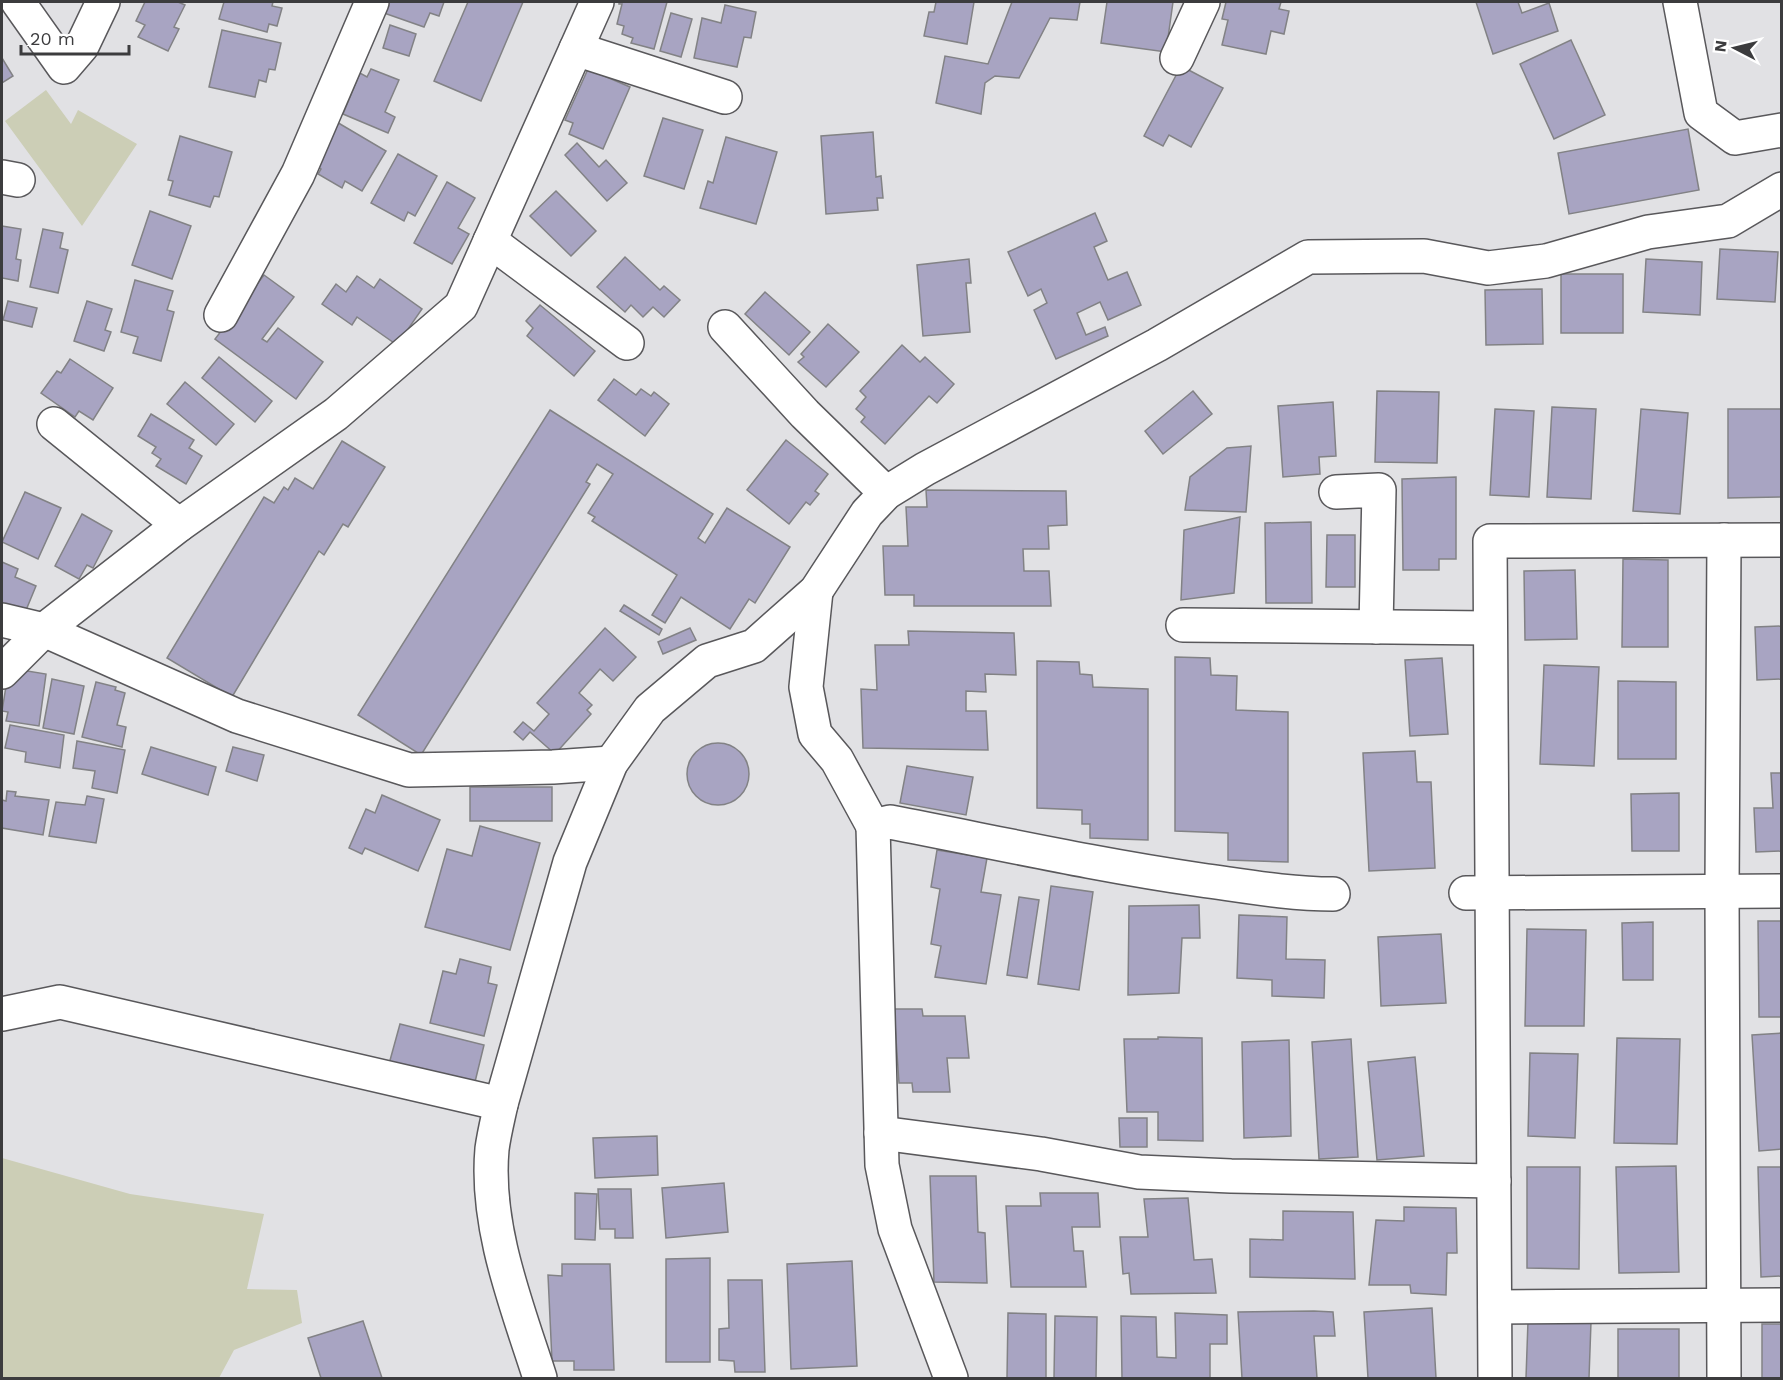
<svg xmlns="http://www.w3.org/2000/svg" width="1783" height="1380" viewBox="0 0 1783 1380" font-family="'Work Sans',sans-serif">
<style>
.green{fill:#ccceb6}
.building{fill:#a8a4c2;stroke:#828285;stroke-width:1.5}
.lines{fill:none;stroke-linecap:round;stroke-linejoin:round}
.minor-casing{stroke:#59585b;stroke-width:36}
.minor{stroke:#fff;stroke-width:33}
</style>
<rect width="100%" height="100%" fill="#e1e1e4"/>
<g class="green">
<polygon points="46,90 71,124 78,110 137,144 82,226 5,121"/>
<polygon points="2,1158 130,1194 264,1214 247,1289 297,1290 302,1323 234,1350 219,1378 2,1378"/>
</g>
<g class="building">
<polygon points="145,2 178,2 185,5 174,27 179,29 168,51 138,37 145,25 136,21"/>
<polygon points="224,2 273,2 272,6 282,8 277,26 269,24 267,32 219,19"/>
<polygon points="388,2 444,2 439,16 430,13 424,27 384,13"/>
<polygon points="468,2 523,2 481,101 434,81"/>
<polygon points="619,2 667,2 654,49 631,43 633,38 622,34 624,26 617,24 622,4 619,4"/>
<polygon points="936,2 974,2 967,44 924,36 929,12 934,12"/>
<polygon points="1012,2 1080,2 1077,20 1050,18 1019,78 995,76 985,83 981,114 936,103 945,56 988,64"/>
<polygon points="1107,2 1173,2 1166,52 1101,43"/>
<polygon points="1226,2 1281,2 1279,9 1289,11 1284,34 1271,31 1266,54 1222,45 1228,20 1222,19"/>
<polygon points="1476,2 1518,2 1522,13 1549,3 1558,31 1493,54"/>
<polygon points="725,5 756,12 751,38 744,37 737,67 694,58 702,18 721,23"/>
<polygon points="671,13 692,19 681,57 660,51"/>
<polygon points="390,25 416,34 409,56 383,48"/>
<polygon points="222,30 281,43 275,70 269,69 266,82 259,80 255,97 209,87"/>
<polygon points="1571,40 1605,115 1554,139 1520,64"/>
<polygon points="2,58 13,76 2,83"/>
<polygon points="1181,66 1223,88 1191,147 1169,135 1163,146 1144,136"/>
<polygon points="371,69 399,80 385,112 395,117 388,133 343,114 360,73 367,77"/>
<polygon points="588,69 630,87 603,149 569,134 573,123 565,120"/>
<polygon points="663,118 703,130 684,189 644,176"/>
<polygon points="335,121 386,151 362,191 345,181 342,188 318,174 321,169 311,163"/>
<polygon points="1688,129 1699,190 1569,214 1558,153"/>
<polygon points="873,132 876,177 881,176 883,198 877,198 878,210 826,214 821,136"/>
<polygon points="180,136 232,152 219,197 214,196 210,207 169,195 173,181 168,180"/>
<polygon points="726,137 777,152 756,224 700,208 708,181 713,183"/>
<polygon points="577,143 599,167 606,160 627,183 607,201 565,155"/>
<polygon points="398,154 437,176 415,216 408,212 404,221 371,203"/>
<polygon points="447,182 475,198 458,228 469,234 452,264 414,243"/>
<polygon points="556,191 596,231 571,256 530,216"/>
<polygon points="150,211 191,226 172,279 132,265"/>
<polygon points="1095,213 1107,241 1094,247 1108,280 1127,272 1141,305 1108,320 1100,302 1077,313 1086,335 1105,327 1108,336 1056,359 1034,310 1047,303 1041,289 1028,296 1008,252"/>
<polygon points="2,226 21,229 16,259 21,260 18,281 2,278"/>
<polygon points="43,229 63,233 60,248 68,250 58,293 30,287"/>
<polygon points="1720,249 1778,252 1775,302 1717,299"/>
<polygon points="625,257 660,290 664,286 680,300 664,317 653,307 643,317 631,305 625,312 597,287"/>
<polygon points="969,259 971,283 966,283 970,332 923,336 917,265"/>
<polygon points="1646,259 1702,262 1700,315 1643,312"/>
<rect x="1561" y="274" width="62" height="59"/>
<polygon points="264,275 294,297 262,339 267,342 278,328 323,362 296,399 215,339"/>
<polygon points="357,276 374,288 380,279 422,309 397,345 357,317 352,325 322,304 336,284 346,292"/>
<polygon points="135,280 173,291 167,310 174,312 161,361 133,353 138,337 121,332"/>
<polygon points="1542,289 1543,344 1486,345 1485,290"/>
<polygon points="765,292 810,332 789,355 745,314"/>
<polygon points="8,301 37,308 32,327 3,320"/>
<polygon points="87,301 112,309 105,330 111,332 104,351 74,341"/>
<polygon points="540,305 595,351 574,376 527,336 533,328 526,321"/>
<polygon points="828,324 859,352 826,387 798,362 804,357 801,354"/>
<polygon points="902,345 920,362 925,357 954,384 937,403 929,396 885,444 861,422 865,417 856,409 866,397 860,391"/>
<polygon points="219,357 272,401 255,422 202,378"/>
<polygon points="70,359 113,388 93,420 79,411 75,417 41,393 57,371 61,373"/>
<polygon points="614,379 636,395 641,389 651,396 654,392 669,404 645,436 598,400"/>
<polygon points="185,382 234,424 216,445 167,404"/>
<polygon points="1193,391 1212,414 1163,454 1145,431"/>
<polygon points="1377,391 1439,392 1437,463 1375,462"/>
<polygon points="1333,402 1336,456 1319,457 1320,474 1283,477 1278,406"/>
<polygon points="1552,407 1596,409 1591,499 1547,497"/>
<polygon points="1495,409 1534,411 1529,497 1490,495"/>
<polygon points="1641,409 1688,413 1680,514 1633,511"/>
<polygon points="1728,409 1782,409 1782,497 1728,498"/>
<polygon points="550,410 713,514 698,538 705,543 727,508 790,547 755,603 749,599 730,629 681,597 665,623 652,615 677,575 592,521 595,517 588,513 613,474 597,464 586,482 590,484 421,755 358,715"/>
<polygon points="151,414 194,440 189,448 202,456 186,484 156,466 161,459 152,453 156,447 138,436"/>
<polygon points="786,440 828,474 815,491 819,494 810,505 806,502 789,524 747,490"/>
<polygon points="342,441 385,467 348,527 343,524 324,555 319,551 232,697 167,658 264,497 274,503 284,487 288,490 295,478 313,489"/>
<polygon points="1251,446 1246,512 1185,510 1190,477 1227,448"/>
<polygon points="1456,477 1456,559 1439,559 1439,570 1403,570 1402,479"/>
<polygon points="926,490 1066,491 1067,525 1048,526 1049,549 1023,549 1024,571 1049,571 1051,606 914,606 914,595 885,595 883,546 908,546 906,507 927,507"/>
<polygon points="25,492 61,508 38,559 2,542"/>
<polygon points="82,514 112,531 93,568 87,565 79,579 55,566"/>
<polygon points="1240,517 1234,593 1181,600 1184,530"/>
<polygon points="1311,522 1312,603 1266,603 1265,523"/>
<polygon points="1327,535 1355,535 1355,587 1326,587"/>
<polygon points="1623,559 1668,560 1668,647 1622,647"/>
<polygon points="2,562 18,569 15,577 36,586 24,615 2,609"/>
<polygon points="1575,570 1577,639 1525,640 1524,571"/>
<polygon points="624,605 662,629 659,635 620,611"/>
<polygon points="1782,626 1782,679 1757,680 1755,627"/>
<polygon points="605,628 636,657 613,681 600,669 579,693 592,705 587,710 591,714 555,754 530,732 523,740 514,732 523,722 534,731 549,714 537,703"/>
<polygon points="690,628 696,640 663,654 658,642"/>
<polygon points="908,631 1014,633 1016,675 985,674 986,692 966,691 966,711 986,711 988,750 863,748 861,689 877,690 875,645 909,645"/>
<polygon points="1175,657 1210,658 1211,675 1237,676 1236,710 1288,712 1288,862 1228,860 1228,833 1175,831"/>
<polygon points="1442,658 1448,734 1410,736 1405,660"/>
<polygon points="1037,661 1079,662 1080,674 1092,675 1093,687 1148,689 1148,840 1090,838 1090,824 1082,824 1082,810 1037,808"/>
<polygon points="1544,665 1599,667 1594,766 1540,764"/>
<polygon points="9,668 46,674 39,726 6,721 8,712 2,711"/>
<polygon points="52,679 84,686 74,734 43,728"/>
<polygon points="1618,681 1676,682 1676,759 1618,759"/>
<polygon points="96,682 116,687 115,690 125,693 117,725 126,727 122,747 82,737"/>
<polygon points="10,725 64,735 60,768 25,762 26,752 5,748"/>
<polygon points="77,741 125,750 117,793 92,788 95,771 73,768"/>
<circle cx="718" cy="774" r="31"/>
<polygon points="151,747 216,767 208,795 142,774"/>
<polygon points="233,747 264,755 257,781 226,771"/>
<polygon points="1415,751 1417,782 1431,782 1435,868 1369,871 1363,753"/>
<polygon points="907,766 973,777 966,815 900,803"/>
<polygon points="1771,773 1782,773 1782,851 1756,852 1754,808 1773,808"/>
<rect x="470" y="787" width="82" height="34"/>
<polygon points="7,791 16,792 15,796 49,800 43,835 2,828 2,800 6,801"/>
<polygon points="1679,793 1679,851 1632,851 1631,794"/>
<polygon points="382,795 440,820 418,871 365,848 362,854 349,848 366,809 375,813"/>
<polygon points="87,796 104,799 96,843 49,836 56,802 85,805"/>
<polygon points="480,826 540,843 510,950 425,927 447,849 472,856"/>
<polygon points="937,850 987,858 981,892 1001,895 986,984 935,977 941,946 931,944 940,889 931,887"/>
<polygon points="1051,886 1093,892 1079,990 1038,984"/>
<polygon points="1019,897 1039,900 1027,978 1007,975"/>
<polygon points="1199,905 1200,938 1182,938 1179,993 1128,995 1129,906"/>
<polygon points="1239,915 1287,917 1286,959 1325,960 1324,998 1272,996 1272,980 1237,978"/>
<polygon points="1758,921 1782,921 1782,1017 1759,1017"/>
<polygon points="1653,922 1653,980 1623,980 1622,923"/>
<polygon points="1527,929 1586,930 1584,1026 1525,1026"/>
<polygon points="1441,934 1446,1003 1381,1006 1378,937"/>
<polygon points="460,959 491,967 488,983 497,985 484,1036 430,1023 443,971 456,974"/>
<polygon points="894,1009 922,1009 923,1016 965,1016 969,1058 947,1058 950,1092 913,1092 912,1083 899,1083"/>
<polygon points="400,1024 484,1045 474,1086 389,1064"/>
<polygon points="1782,1033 1782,1149 1759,1151 1752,1035"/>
<polygon points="1158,1037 1202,1038 1203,1141 1158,1140 1158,1112 1127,1112 1124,1039 1158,1039"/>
<polygon points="1617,1038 1680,1039 1677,1144 1614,1143"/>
<polygon points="1351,1039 1358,1157 1319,1159 1312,1042"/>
<polygon points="1289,1040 1291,1136 1244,1138 1242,1042"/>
<polygon points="1530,1053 1578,1054 1575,1138 1528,1136"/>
<polygon points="1415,1057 1424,1156 1377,1160 1368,1062"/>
<polygon points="1119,1118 1147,1118 1147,1147 1120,1147"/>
<polygon points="657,1136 658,1175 595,1178 593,1138"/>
<polygon points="1676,1166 1679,1272 1619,1273 1616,1167"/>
<polygon points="1527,1167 1580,1167 1579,1269 1527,1268"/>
<polygon points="1758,1167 1782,1167 1782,1276 1761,1277"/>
<polygon points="930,1176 976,1176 978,1232 985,1233 987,1283 934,1282"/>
<polygon points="724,1183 728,1232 666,1238 662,1188"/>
<polygon points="598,1189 631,1189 633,1238 615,1238 615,1229 600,1229"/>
<polygon points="575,1193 597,1194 595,1240 575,1239"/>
<polygon points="1040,1193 1098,1193 1100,1227 1072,1227 1074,1251 1083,1251 1086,1287 1011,1287 1006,1206 1041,1206"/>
<polygon points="1188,1198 1194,1260 1212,1259 1216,1293 1131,1294 1129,1273 1123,1274 1120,1237 1148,1237 1144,1199"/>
<polygon points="1404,1207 1456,1208 1457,1253 1447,1253 1446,1295 1411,1293 1410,1285 1369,1285 1376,1220 1404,1221"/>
<polygon points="1283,1211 1353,1212 1355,1279 1250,1277 1250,1239 1283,1240"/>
<polygon points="710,1258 710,1362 666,1362 666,1259"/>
<polygon points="852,1261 857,1366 791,1369 787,1264"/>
<polygon points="562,1264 610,1264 614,1370 574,1370 574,1361 552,1361 548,1275 562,1276"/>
<polygon points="728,1280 762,1280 765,1372 735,1372 734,1361 719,1360 719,1329 729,1328"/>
<polygon points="1432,1308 1436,1378 1368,1378 1364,1312"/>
<polygon points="1314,1311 1333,1312 1335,1336 1314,1336 1317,1378 1242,1378 1238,1312"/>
<polygon points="1008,1313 1046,1314 1046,1378 1007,1378"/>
<polygon points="1175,1313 1227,1315 1227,1344 1210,1344 1210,1378 1122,1378 1121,1316 1156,1317 1157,1357 1176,1358"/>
<polygon points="1055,1316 1097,1317 1096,1378 1054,1378"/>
<polygon points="363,1321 382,1378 321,1378 308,1338"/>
<polygon points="1528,1321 1591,1322 1589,1378 1526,1378"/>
<rect x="1762" y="1324" width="20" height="54"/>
<rect x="1618" y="1329" width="61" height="49"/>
</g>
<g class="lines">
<g class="minor-casing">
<g id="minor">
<polyline points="18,2 64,67 82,46 103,2"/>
<polyline points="1680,2 1701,113 1735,138 1782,130"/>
<polyline points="576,49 725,97"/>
<polyline points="1177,58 1203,2"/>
<polyline points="2,177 18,180"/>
<polyline points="490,241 627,343"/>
<polyline points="221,315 298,174 372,2"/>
<polyline points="725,327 805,414 886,493"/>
<polyline points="54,424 179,525"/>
<polyline points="1336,492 1379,490 1376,627"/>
<polyline points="816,591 806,687 815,734 837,760 873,826"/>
<polyline points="2,620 44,630 237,716 409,770 553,767 611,763"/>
<polyline points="1183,625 1490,628"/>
<polyline points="2,672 44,630 179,525 336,414 461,306 597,2"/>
<polyline points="1466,893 1782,891"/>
<polyline points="2,1014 60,1002 501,1104 570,862 611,763 650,709 707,661 754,646 816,591 867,513 886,493 925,469 1157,345 1308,257 1424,256 1488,268 1546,261 1648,232 1728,221 1782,189"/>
<path d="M501,1104C498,1118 494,1134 492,1149C485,1227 517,1306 540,1378"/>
<polyline points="881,1133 1041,1154 1139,1172 1231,1176 1494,1181"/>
<polyline points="1495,1307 1782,1305"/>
<path d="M951,1378L895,1229L882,1165L873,826L890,822C994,842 1097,865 1201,880C1245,886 1289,894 1333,894"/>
<polyline points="1495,1378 1490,541 1782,540"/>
<polyline points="1724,1378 1722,892 1724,540"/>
</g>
</g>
<use href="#minor" class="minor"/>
</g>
<rect width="1783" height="1380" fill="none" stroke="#3c3c3e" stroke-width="6"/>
<g transform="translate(1735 48) rotate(277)" stroke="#ffffff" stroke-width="4.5" paint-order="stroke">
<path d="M0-4.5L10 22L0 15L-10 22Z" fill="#3c3c3e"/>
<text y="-9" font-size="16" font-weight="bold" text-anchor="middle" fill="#3c3c3e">N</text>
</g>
<path d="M21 45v9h108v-9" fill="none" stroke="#3c3c3e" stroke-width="3"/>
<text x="30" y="45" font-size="18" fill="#3c3c3e" stroke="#ffffff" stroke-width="4.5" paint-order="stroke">20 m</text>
</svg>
